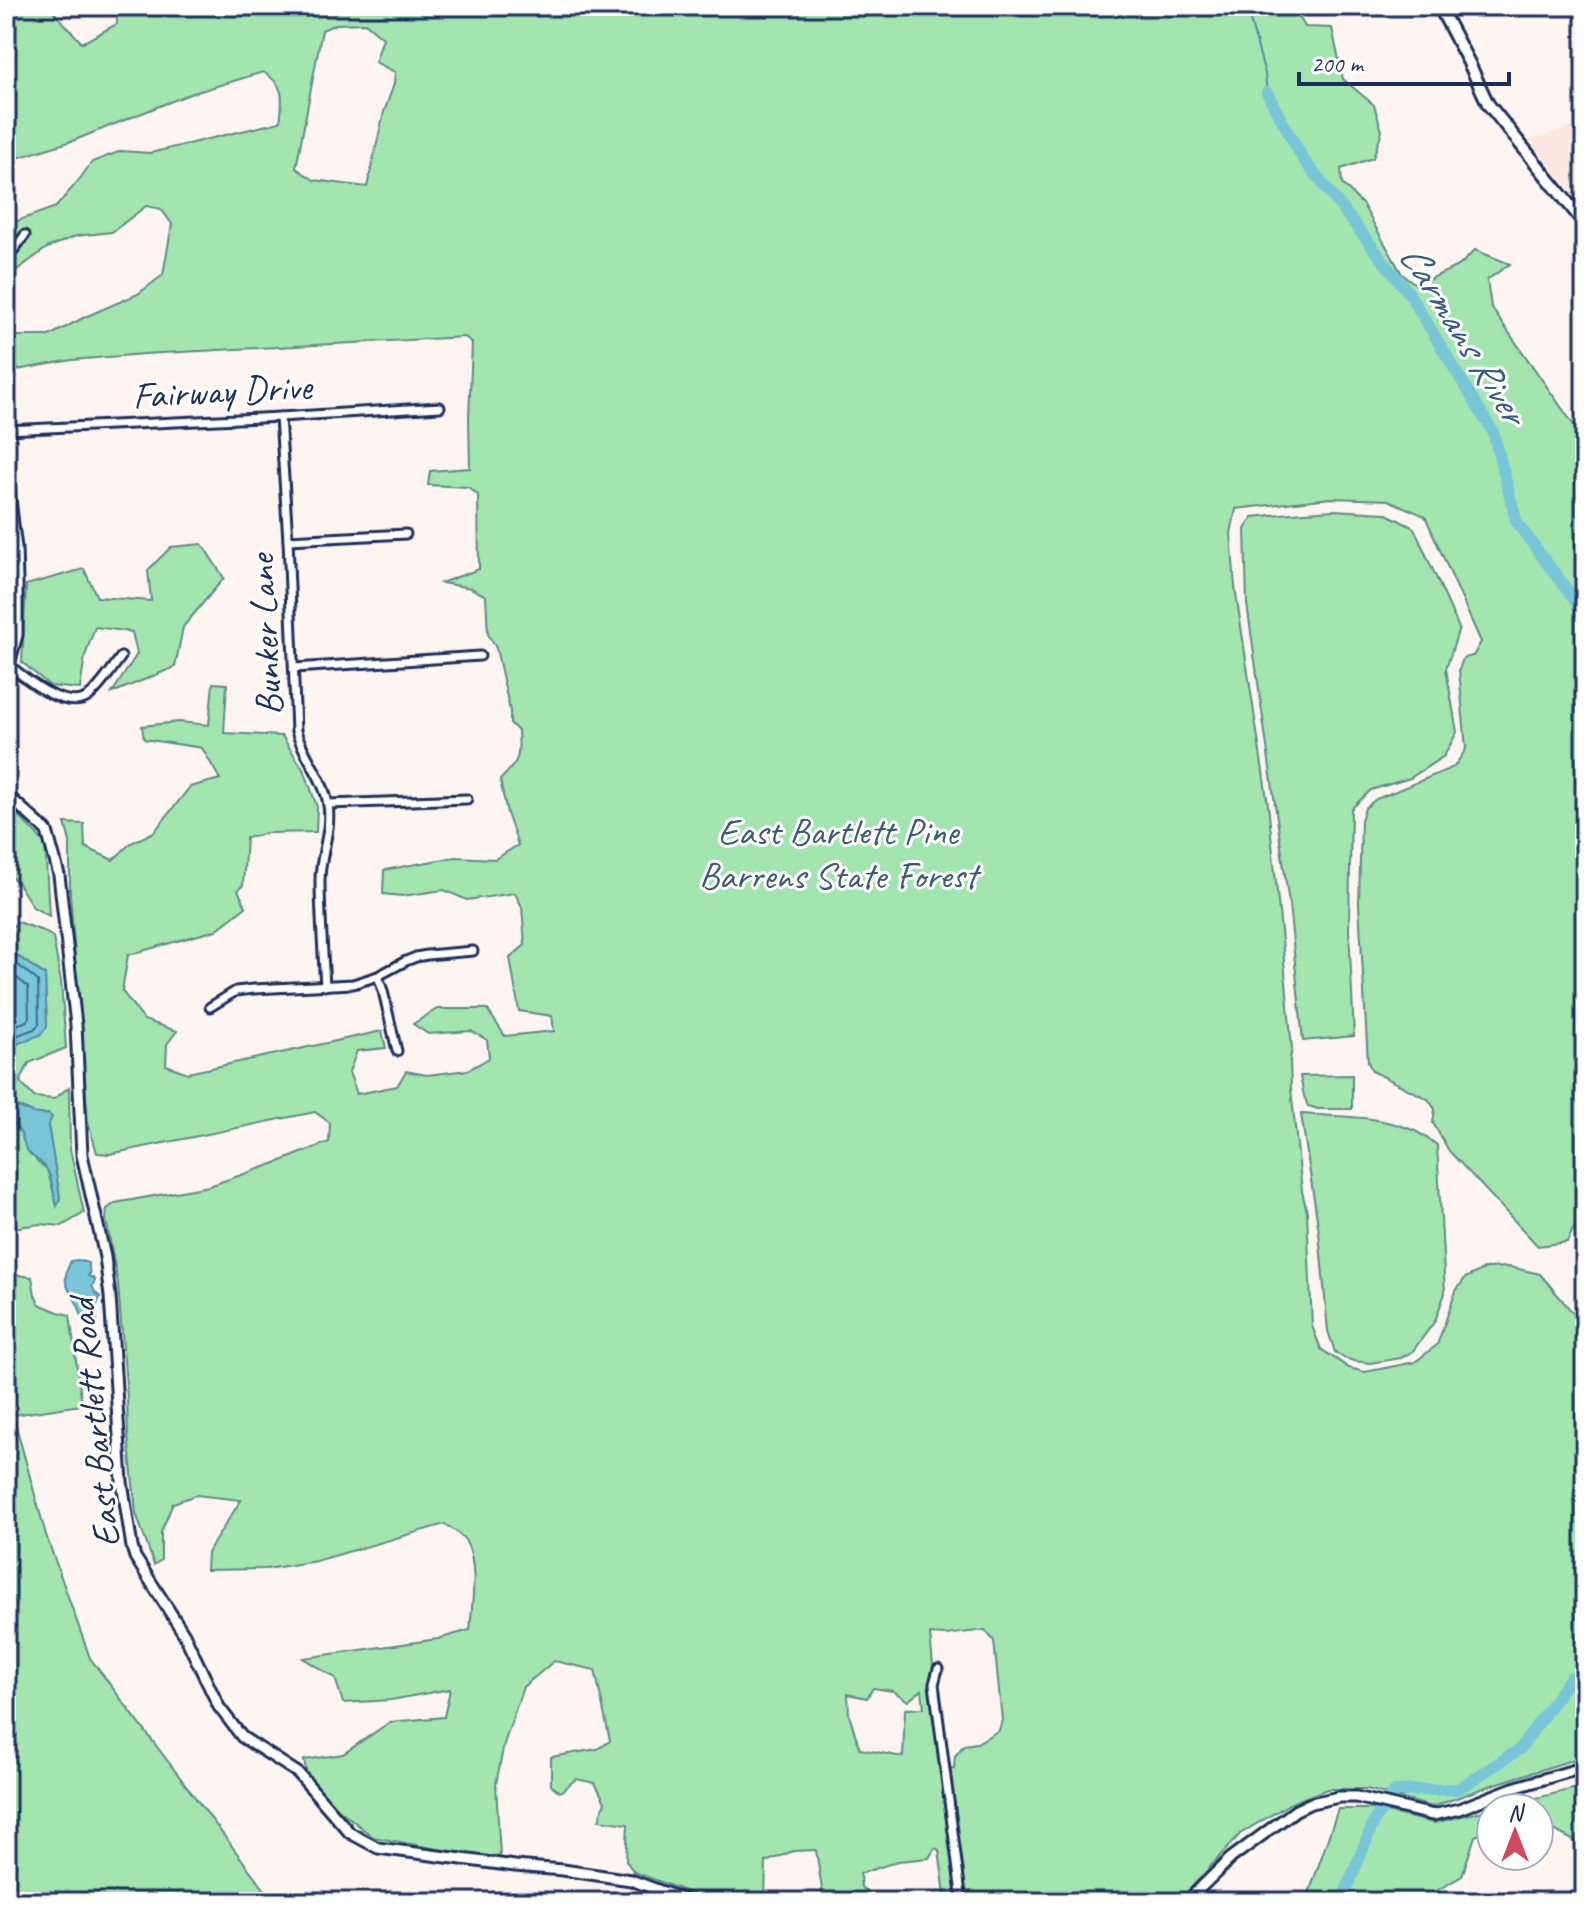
<svg xmlns="http://www.w3.org/2000/svg" width="1591" height="1908" viewBox="0 0 1591 1908" font-family="Caveat,sans-serif">
<style>
.built{fill:#fce8e0}
.green{fill:#a3e5af;stroke:#5f8a86;stroke-width:2;fill-rule:evenodd}
.water{fill:#7ac6d9;stroke:#548aa8;stroke-width:2}
.lines{fill:none;stroke-linecap:round;stroke-linejoin:round}
.shore{stroke:#416b8f;stroke-width:2}
.stream{stroke:#548aa8;stroke-width:2}
.river{stroke:#7ac6d9;stroke-width:12}
.minor-casing{stroke:#1b2f5e;stroke-width:13}
.tertiary-casing{stroke:#1b2f5e;stroke-width:15}
.secondary-casing{stroke:#1b2f5e;stroke-width:16}
.minor{stroke:#fff;stroke-width:7}
.tertiary{stroke:#fff;stroke-width:9}
.secondary{stroke:#fff;stroke-width:10}
.labels{text-anchor:middle;dominant-baseline:central;stroke-width:6;stroke-linejoin:round;paint-order:stroke}
.street-label{font-size:38px;fill:#1b2f5e;stroke:#fff}
.park-label{font-size:38px;fill:#3d5c72;stroke:#fff}
.water-label{font-size:40px;font-style:italic;fill:#385c83;stroke:#fff}
</style>
<rect width="100%" height="100%" fill="#fef5f1"/>
<filter id="ink" filterUnits="userSpaceOnUse"><feTurbulence type="fractalNoise" baseFrequency=".0125" numOctaves="2"/><feDisplacementMap in="SourceGraphic" scale="16" xChannelSelector="R" yChannelSelector="G"/><feConvolveMatrix kernelMatrix="1 2 1 2 8 2 1 2 1" color-interpolation-filters="sRGB"/></filter>
<g filter="url(#ink)">
<polygon class="built" points="1585,123 1585,210 1529,140"/>
<g class="green">
<path d="M6,6H48L82,43L117,24V6H1293L1305,27L1332,28L1343,79L1374,105L1382,131L1373,158L1341,169L1342,184L1363,205L1402,274L1417,285L1460,265L1475,250L1510,264L1487,280L1491,307L1585,441V1205L1567,1242L1538,1246L1449,1151L1433,1123L1435,1109L1428,1099L1372,1071L1368,1062L1359,904L1361,820L1365,808L1376,799L1454,767L1466,749L1459,670L1463,658L1473,656L1481,642L1425,516L1388,500L1331,498L1236,509L1231,533L1235,587L1268,805L1284,960L1292,1049L1290,1059L1291,1089L1302,1191L1307,1212L1312,1326L1321,1349L1349,1368L1365,1372L1415,1362L1437,1345L1456,1291L1465,1278L1486,1268L1510,1267L1540,1274L1585,1327V1756L1492,1785L1432,1807L1367,1789H1327L1291,1803L1240,1834L1190,1889L1192,1902H946L939,1850L935,1848L929,1858L898,1861L860,1874L861,1887L878,1902H790V1899L803,1895L823,1896L816,1850L793,1851L766,1862L765,1902H714L634,1872L626,1861L628,1824L599,1820L605,1802L595,1783L576,1779L560,1792L551,1785V1757L597,1749L610,1741L595,1670L554,1661L523,1687L504,1744L496,1784L500,1857L470,1855L373,1837L321,1795L307,1776L304,1760L343,1754L390,1722L444,1717L450,1689L391,1700L343,1703L335,1678L303,1658L438,1639L470,1630C472,1604 479,1562 465,1540C461,1534 451,1529 445,1524L316,1561L267,1569L206,1570L207,1553L241,1500L196,1495L173,1503L161,1532V1560L154,1565L136,1513L128,1435L127,1398L118,1284L106,1219L107,1209L115,1203L209,1186L279,1162L329,1142L330,1123L315,1112L110,1154L97,1153L88,1122L70,894V842L65,823L84,824L85,847L113,860L131,843L154,832L190,787L220,779L202,748L144,739L142,726L179,722L209,725L213,683L227,684L224,733L282,736L305,772L317,807L316,832L267,833L246,838L243,885L238,890L246,907L216,930L128,955L122,991L144,1020L177,1031L167,1044L166,1065L188,1073L382,1031L386,1048L357,1051L349,1072L357,1094L397,1086L406,1071L427,1075L468,1070L489,1058L487,1040L471,1031L428,1034L413,1024L437,1009H487L505,1036L554,1031L552,1016L519,1011L510,958L525,945L522,907L515,893L467,900L444,890L402,896L383,894L384,870L455,857L495,859L518,845L507,813L500,780C519,761 520,758 518,731L510,723V711L496,648L488,634L486,596L471,588L441,583L479,569L478,495L468,487L428,485L430,471L470,468L469,418L472,343L465,337L144,354L72,360L6,372V336H49L85,317L138,294L163,275L172,224L161,209L146,206L112,232L76,236L47,248L6,278V225L56,207L79,180L92,162L121,151L150,153L280,122C283,99 286,85 263,72L187,95L75,140L11,160V113L6,105ZM365,23L383,38L375,62L395,72L394,84L384,112L367,187L314,180L296,168L322,30L336,24ZM985,1630L994,1641L1002,1720L999,1730L977,1743L964,1745L955,1756L954,1768L943,1769L930,1634L945,1635ZM873,1688L893,1691L908,1701L922,1690L924,1708L905,1709L903,1757L860,1749L849,1715L848,1694L867,1698Z"/>
<polygon points="1334,510 1385,513 1414,528 1459,628 1446,669 1457,732 1444,756 1410,778 1371,790 1351,809 1349,929 1354,1036 1303,1041 1289,904 1247,604 1245,529 1253,517 1291,513"/>
<polygon points="6,521 9,547 11,637 6,651"/>
<polygon points="202,544 224,578 183,627 175,667 112,693 137,654 132,632 95,627 85,656 80,689 50,686 22,662 26,585 84,569 97,597 151,601 148,570 171,547"/>
<polygon points="6,803 45,843 49,916 33,907 17,882 6,872"/>
<path d="M18,922L43,931L53,937L61,982L66,1048L29,1063L20,1082L34,1097L54,1099L69,1087L70,1149L84,1213L62,1226L40,1224L12,1228L6,1238V1057H9L18,1043L29,1040L47,1027L45,975C32,967 20,956 6,950V932ZM17,1106L37,1115L48,1114V1126L60,1198L57,1205L47,1169L37,1161L23,1141Z"/>
<polygon points="1352,1075 1352,1109 1318,1109 1308,1106 1304,1096 1300,1076"/>
<path d="M1301,1114C1338,1117 1381,1115 1415,1131C1423,1135 1430,1140 1437,1145L1445,1293L1435,1321L1412,1352L1401,1358L1370,1363L1354,1361L1344,1358L1335,1352L1328,1331L1319,1232Z"/>
<polygon points="6,1261 9,1274 32,1277 35,1295 39,1304 58,1312 70,1315 82,1405 13,1415 46,1535 90,1658 274,1902 6,1902"/>
<polygon points="1585,1786 1585,1845 1576,1842 1539,1822 1539,1808 1496,1808"/>
<polygon points="1338,1809 1373,1809 1434,1823 1491,1809 1491,1829 1475,1836 1462,1876 1431,1894 1432,1902 1306,1902"/>
</g>
<g class="water">
<path d="M6,950C20,956 32,967 45,975L47,1027L40,1035L18,1043L9,1057H6Z"/>
<path d="M9,1105C26,1107 30,1116 48,1114L52,1117L48,1126L60,1198L57,1206C53,1195 53,1177 46,1168C41,1161 32,1158 27,1150C23,1145 24,1138 20,1132C14,1122 2,1119 9,1105Z"/>
<path d="M77,1260L88,1263L90,1274L88,1276L93,1278L95,1281L92,1286L95,1292L100,1297L96,1307L97,1319L89,1322L83,1320C81,1313 79,1305 75,1300C65,1285 62,1278 71,1261Z"/>
</g>
<g class="lines">
<g class="shore">
<polyline points="6,959 13,961 38,981 39,1024 34,1029 13,1037 6,1046"/>
<polyline points="6,969 28,987 29,1017 27,1021 6,1029"/>
</g>
<polyline class="stream" points="1246,6 1265,74 1267,93"/>
<g class="river">
<polyline points="1267,93 1303,159 1408,292 1493,432 1517,523 1585,614"/>
<polyline points="1346,1902 1347,1888 1375,1819 1395,1791 1458,1789 1520,1749 1570,1678 1585,1674"/>
</g>
<g class="minor-casing">
<g id="minor">
<polyline points="1442,12 1454,6"/>
<polyline points="6,260 25,235"/>
<path d="M280,417L288,540L296,731C304,757 324,778 328,805C332,831 320,855 320,880C320,915 323,951 325,986"/>
<polyline points="6,430 280,417 440,407"/>
<polyline points="288,540 406,534"/>
<path d="M9,665C26,679 65,712 88,697C101,687 111,670 121,657"/>
<polyline points="294,668 480,656"/>
<polyline points="328,804 467,799"/>
<polyline points="378,976 383,991 397,1051"/>
<polyline points="210,1007 236,991 254,989 353,984 378,976 406,961 416,957 427,955 473,951"/>
<polyline points="938,1669 934,1684 962,1902"/>
</g>
</g>
<g class="tertiary-casing">
<g id="tertiary">
<polyline points="6,468 16,548 17,582 17,635 6,675"/>
<polyline points="6,794 47,831 59,875 76,1025 82,1155 105,1257 110,1296 122,1482 132,1547 135,1557 184,1634 219,1707 242,1737 298,1773 350,1833 378,1848 515,1866 563,1870 631,1880 690,1902"/>
<polyline points="1186,1902 1231,1858 1296,1810 1311,1803 1339,1797 1356,1797 1433,1815 1459,1809 1513,1788 1585,1767"/>
</g>
</g>
<g class="secondary-casing">
<polyline id="secondary" points="1439,6 1469,63 1488,104 1585,224"/>
</g>
<use href="#minor" class="minor"/>
<use href="#tertiary" class="tertiary"/>
<use href="#secondary" class="secondary"/>
</g>
</g>
<g class="labels">
<g class="street-label">
<text transform="translate(222 391) rotate(-3)">Fairway Drive</text>
<text transform="translate(265 635) rotate(-93)">Bunker Lane</text>
<text transform="translate(94 1423) rotate(-96)">East Bartlett Road</text>
</g>
<g class="park-label">
<text x="838" y="831">East Bartlett Pine<tspan x="838" dy="44">Barrens State Forest</tspan></text>
</g>
<g class="water-label">
<text transform="translate(1463 333) rotate(58)">Carmans River</text>
</g>
</g>
<rect width="1591" height="1908" fill="none" stroke="#fff" stroke-width="32"/>
<rect x="16" y="16" width="1559" height="1876" fill="none" stroke="#1b2f5e" stroke-width="3" filter="url(#ink)"/>
<g transform="translate(1515 1832)"><circle r="38" fill="#ffffff" stroke="#a4acbf" stroke-width="2"/>
<path d="M0-6L14 30L0 20L-14 30Z" fill="#d1495b"/>
<text y="-12" font-size="22" font-weight="bold" text-anchor="middle" fill="#1b2f5e">N</text>
</g>
<path d="M1299 72v12h210v-12" fill="none" stroke="#1b2f5e" stroke-width="4"/>
<text x="1311" y="72" font-size="24" fill="#1b2f5e" stroke="#ffffff" stroke-width="6" paint-order="stroke">200 m</text>
</svg>
